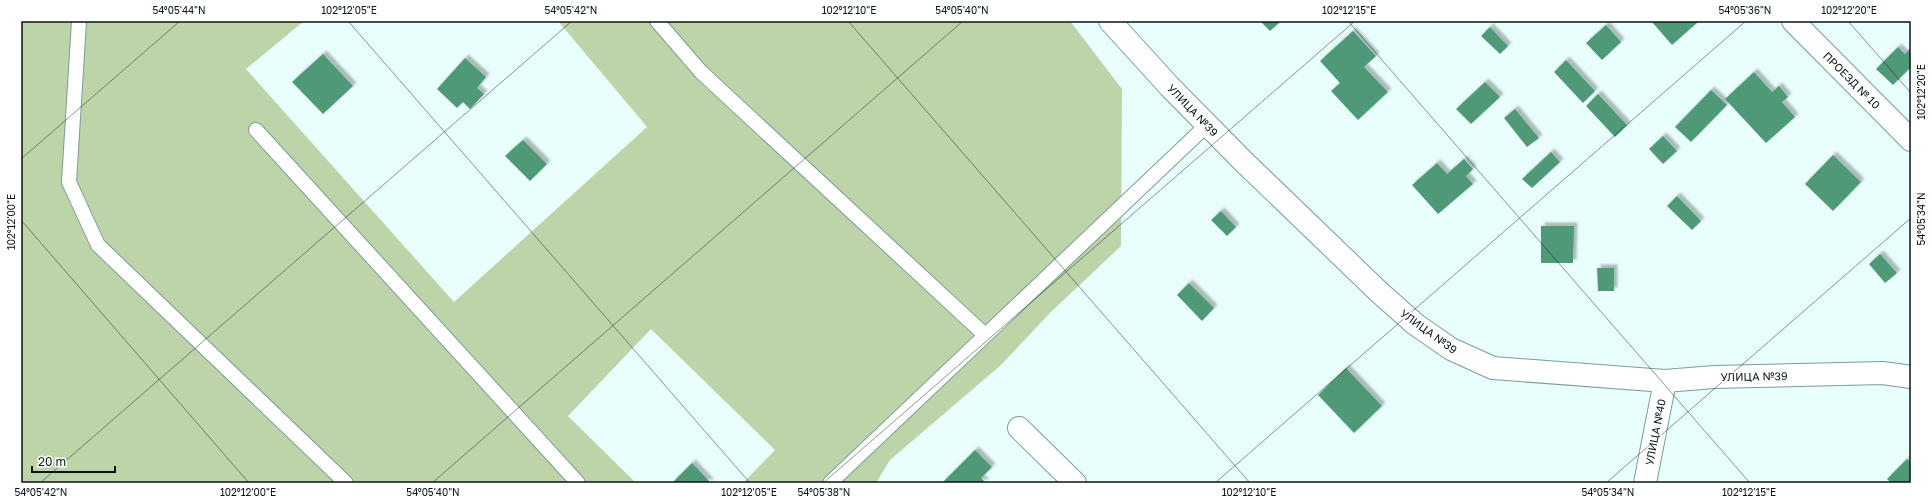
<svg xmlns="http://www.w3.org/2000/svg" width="1932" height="504" viewBox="0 0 1932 504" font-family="'Golos Text',sans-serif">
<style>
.green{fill:#bdd4a9}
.building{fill:#509976;filter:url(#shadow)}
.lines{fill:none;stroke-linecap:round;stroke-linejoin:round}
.lane-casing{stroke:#7a9d9b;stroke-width:16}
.street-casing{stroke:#7a9d9b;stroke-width:24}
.lane{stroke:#fff;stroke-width:14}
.street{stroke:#fff;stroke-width:22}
.ticks{fill:none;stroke:#071414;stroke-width:1;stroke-opacity:0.45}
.labels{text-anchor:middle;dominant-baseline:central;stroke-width:3;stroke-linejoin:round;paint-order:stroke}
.street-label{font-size:11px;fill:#071414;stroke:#fff}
.neatline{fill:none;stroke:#071414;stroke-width:1.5}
.ticks-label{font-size:10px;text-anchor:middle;fill:#071414}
</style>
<defs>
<filter id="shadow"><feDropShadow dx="3.5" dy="-3.5" stdDeviation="1" flood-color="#0004"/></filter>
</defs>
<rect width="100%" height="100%" fill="#e8fffd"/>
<polygon class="green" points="21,21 304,21 246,69 454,302 647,127 558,21 1070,21 1122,89 1121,246 1051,312 1001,365 890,460 876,483 743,483 775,450 651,329 568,416 636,483 21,483"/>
<g class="building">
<polygon points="1260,21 1281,21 1270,31"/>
<polygon points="1651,21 1699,21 1672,45"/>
<polygon points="1606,25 1621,42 1602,60 1586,43"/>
<polygon points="1490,27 1508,46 1500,54 1481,36"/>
<polygon points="1353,31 1376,56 1364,67 1388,92 1358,120 1331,91 1340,83 1320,61"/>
<polygon points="1898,47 1905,54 1911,48 1911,67 1893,85 1876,69"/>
<polygon points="323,54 353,86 323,114 292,82"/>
<polygon points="465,58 486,77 477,88 484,94 470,109 463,102 457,108 437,89"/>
<polygon points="1566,60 1595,91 1583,103 1554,72"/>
<polygon points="1754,72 1772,92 1779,86 1788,97 1782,102 1795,117 1766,143 1725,99"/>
<polygon points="1485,82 1500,97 1471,124 1456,109"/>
<polygon points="1711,90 1727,105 1691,142 1675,127"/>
<polygon points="1598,94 1627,125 1615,137 1586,106"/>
<polygon points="1515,109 1539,138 1527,147 1504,118"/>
<polygon points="1663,136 1677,151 1663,164 1649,149"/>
<polygon points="523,140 547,164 530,181 505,156"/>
<polygon points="1551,152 1560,162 1532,188 1522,179"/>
<polygon points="1833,155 1861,182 1833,211 1805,184"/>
<polygon points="1464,159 1473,169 1466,176 1473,184 1438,214 1412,185 1437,163 1447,174"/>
<polygon points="1677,196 1701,221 1692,230 1667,206"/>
<polygon points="1221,211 1236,227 1227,236 1211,220"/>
<polygon points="1541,226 1574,226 1573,263 1541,263"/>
<polygon points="1880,254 1897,273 1885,283 1869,264"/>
<polygon points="1597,268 1614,268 1614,291 1598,291"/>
<polygon points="1189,283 1214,308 1202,321 1177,295"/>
<polygon points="1346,368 1382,406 1354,433 1318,395"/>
<polygon points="975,450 992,467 981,478 986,483 942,483"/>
<polygon points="1907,459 1911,463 1911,483 1891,483 1887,479"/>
<polygon points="692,463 711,483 672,483"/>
</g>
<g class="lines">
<g class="lane-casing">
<g id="lane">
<polyline points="79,21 69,182 98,245 346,483"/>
<polyline points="657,21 701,72 985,335"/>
<polyline points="256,130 578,483"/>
<polyline points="830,483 1207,125"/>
</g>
</g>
<g class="street-casing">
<g id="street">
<polyline points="1110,21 1170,87 1243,161 1379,292 1415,324 1451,349 1493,368 1665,381 1714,377 1883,373 1911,377"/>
<polyline points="1793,21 1911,140"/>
<polyline points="1019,428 1075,483"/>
<polyline points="1645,483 1665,381"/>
</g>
</g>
<use href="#lane" class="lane"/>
<use href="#street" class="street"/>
</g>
<path class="ticks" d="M348,21L750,483M848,21L1250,483M1348,21L1750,483M1848,21L1911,93M21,159L180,21M21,220L249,483M40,483L572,21M432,483L963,21M823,483L1355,21M1215,483L1746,21M1606,483L1911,218"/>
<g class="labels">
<g class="street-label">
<text transform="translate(1852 80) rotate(45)">ПРОЕЗД № 10</text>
<text transform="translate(1193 110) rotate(46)">УЛИЦА №39</text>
<text transform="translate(1429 331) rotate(36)">УЛИЦА №39</text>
<text transform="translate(1754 376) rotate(-1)">УЛИЦА №39</text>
<text transform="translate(1655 432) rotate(-79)">УЛИЦА №40</text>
</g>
</g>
<rect width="1932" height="504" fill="none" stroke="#ffffff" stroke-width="44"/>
<path d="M32 466v6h83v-6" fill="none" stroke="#071414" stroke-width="2"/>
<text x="38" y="466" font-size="12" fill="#071414" stroke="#ffffff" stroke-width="3" paint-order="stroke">20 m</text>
<rect x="22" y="22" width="1888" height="460" class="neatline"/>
<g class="ticks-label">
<text x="179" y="14">54°05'44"N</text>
<text x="349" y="14">102°12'05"E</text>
<text x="571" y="14">54°05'42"N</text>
<text x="849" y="14">102°12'10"E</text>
<text x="962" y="14">54°05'40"N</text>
<text x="1349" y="14">102°12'15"E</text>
<text x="1745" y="14">54°05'36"N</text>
<text x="1849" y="14">102°12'20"E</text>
<text transform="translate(1921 92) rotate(-90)" y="4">102°12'20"E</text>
<text transform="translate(1921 219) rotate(-90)" y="4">54°05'34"N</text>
<text transform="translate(11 222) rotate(-90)" y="4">102°12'00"E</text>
<text x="41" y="496">54°05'42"N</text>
<text x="248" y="496">102°12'00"E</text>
<text x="433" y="496">54°05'40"N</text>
<text x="749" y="496">102°12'05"E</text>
<text x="824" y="496">54°05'38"N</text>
<text x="1249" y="496">102°12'10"E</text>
<text x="1608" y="496">54°05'34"N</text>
<text x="1749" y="496">102°12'15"E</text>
</g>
</svg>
